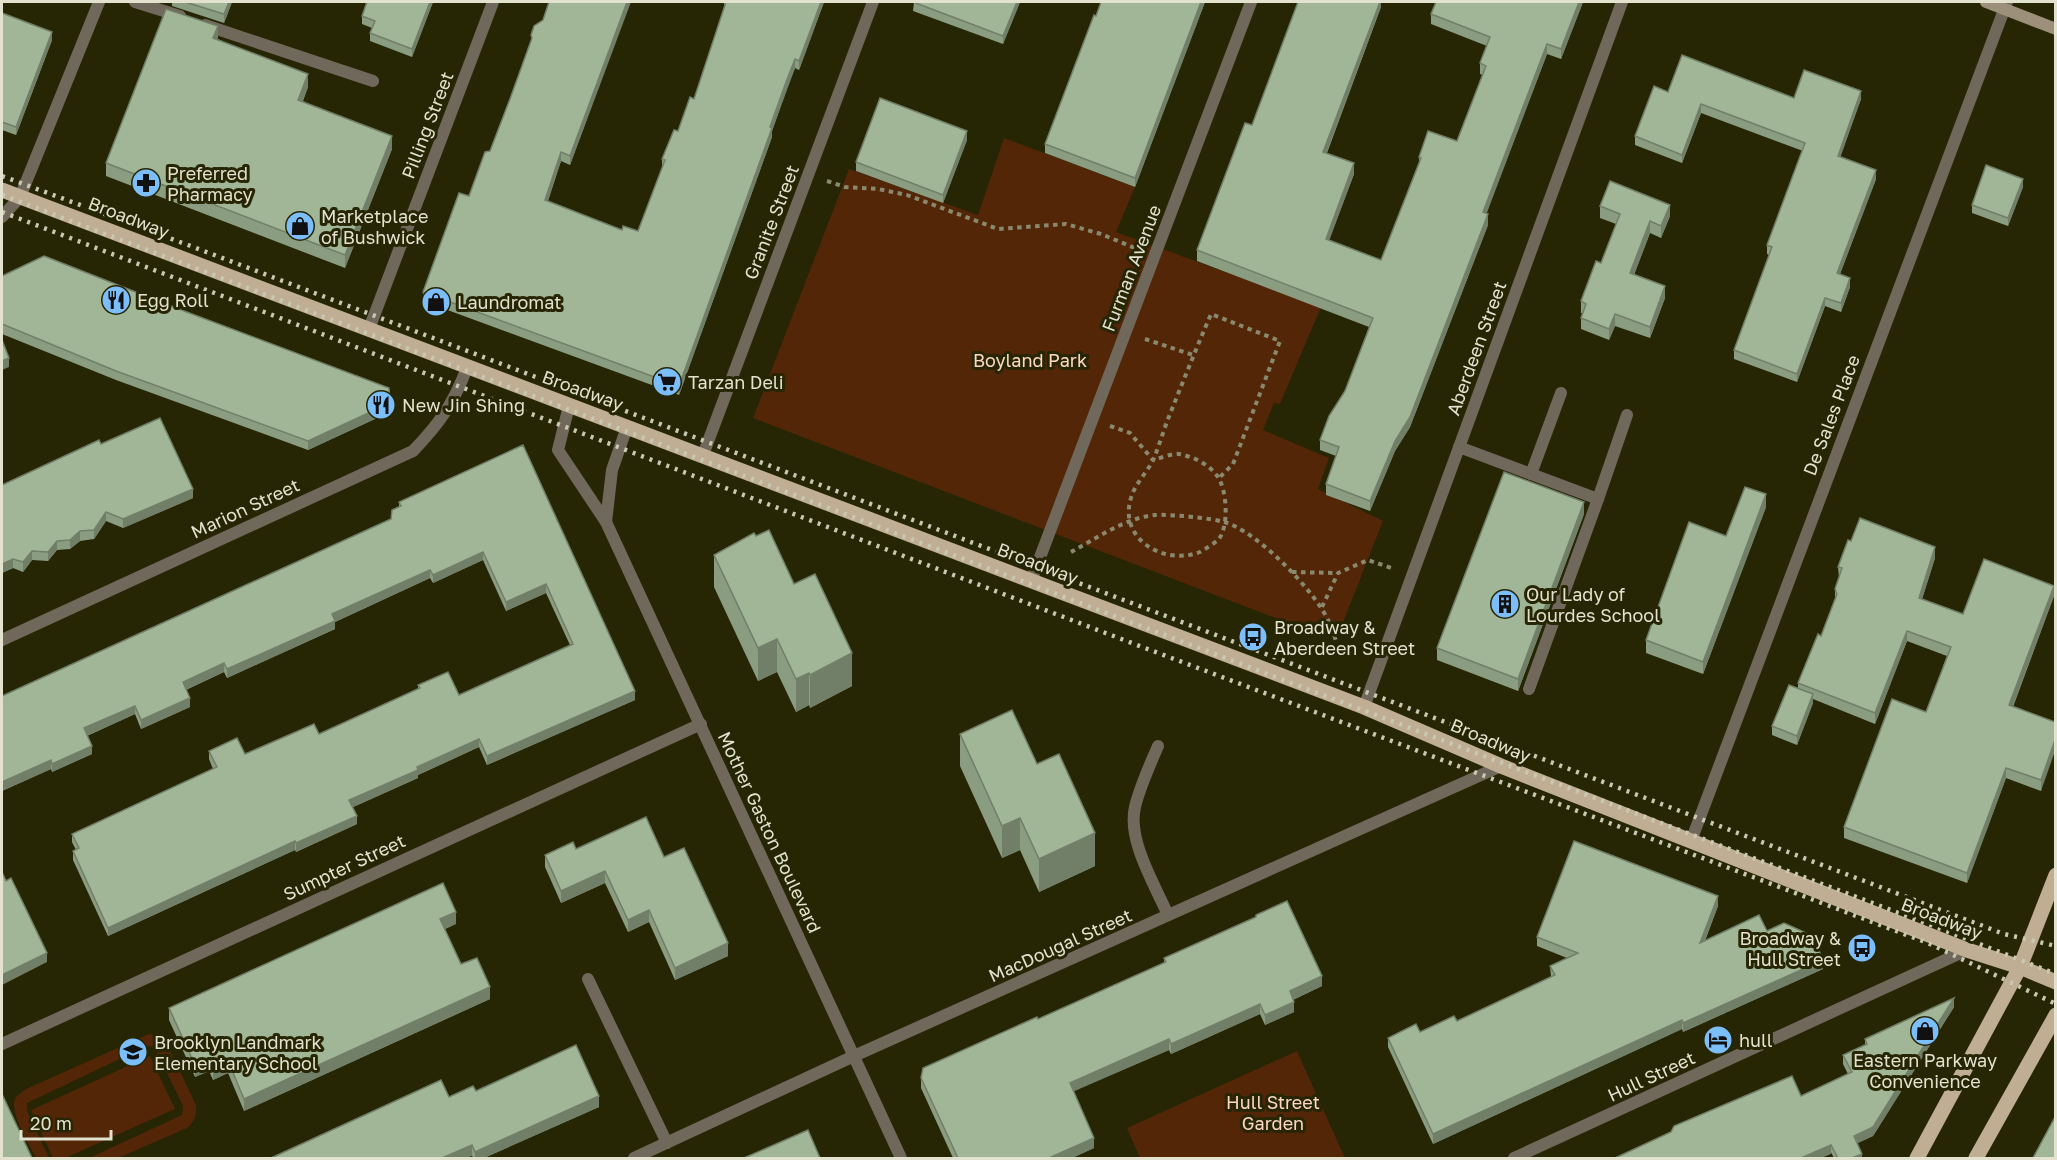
<svg xmlns="http://www.w3.org/2000/svg" width="2057" height="1160" viewBox="0 0 2057 1160" font-family="'Golos Text',sans-serif">
<style>
.green{fill:#522607}
.lines{fill:none;stroke-linecap:round;stroke-linejoin:round}
.path{stroke:#8a896f;stroke-width:4;stroke-dasharray:4.5 4.5;stroke-linecap:butt}
.service{stroke:#71685c;stroke-width:12}
.minor{stroke:#71685c;stroke-width:12}
.secondary{stroke:#9d907b;stroke-width:12}
.primary{stroke:#c0ae94;stroke-width:15}
.rail{stroke:#c8c8b3;stroke-width:4.5;stroke-dasharray:3 6;stroke-linecap:butt}
.wall{fill:#8a9d81}
.shaded-wall{fill:#717f69}
.building{fill:#a1b696;stroke:#717f69;stroke-width:1.5}
.labels{text-anchor:middle;dominant-baseline:central;stroke-width:6;stroke-linejoin:round;paint-order:stroke}
.street-label{font-size:18px;fill:#e2e2cf;stroke:#262504}
.poi-label{font-size:18px;fill:#e2e2cf;stroke:#262504;text-anchor:start}
.park-label{font-size:18px;fill:#fed7c2;stroke:#262504}
</style>
<rect width="100%" height="100%" fill="#262504"/>
<g class="green">
<polygon points="1004,138 1135,187 1116,232 1321,307 1280,404 1274,403 1263,430 1329,458 1318,489 1383,521 1342,625 1320,635 753,418 849,169 978,215"/>
<path d="M149,1034L158,1036L166,1042L196,1105C197,1115 195,1121 187,1128L118,1158H89L182,1115L183,1106L156,1050L153,1047L147,1046L27,1103V1111L49,1158H36C30,1146 9,1112 15,1099C17,1095 22,1092 26,1089Z"/>
<polygon points="1297,1051 1345,1158 1140,1158 1127,1128"/>
<polygon points="150,1056 175,1109 65,1158 53,1158 31,1110"/>
</g>
<g class="lines">
<g class="path">
<polyline points="827,181 845,187 878,189 907,195 998,229 1066,224 1101,234 1137,249"/>
<polyline points="1145,339 1193,355"/>
<path d="M1110,426L1130,433L1153,460C1161,458 1172,453 1179,454C1194,457 1209,464 1218,477C1227,491 1229,525 1219,539C1215,543 1205,549 1200,552C1164,566 1118,539 1131,498C1135,483 1148,472 1154,458C1159,446 1163,432 1168,419C1182,384 1196,349 1211,314L1280,341L1233,464L1219,478"/>
<path d="M1071,552C1097,538 1125,518 1155,515C1168,514 1211,518 1224,522C1256,530 1316,592 1329,622C1334,633 1337,645 1341,657"/>
<polyline points="1292,572 1338,573"/>
<polyline points="1322,607 1338,573 1368,560 1394,569"/>
</g>
<g class="service">
<polyline points="135,2 180,16"/>
<polyline points="205,25 373,81"/>
<polyline points="1459,447 1598,499 1529,689"/>
<polyline points="1531,474 1561,393"/>
<polyline points="1598,499 1627,415"/>
<path d="M1158,746C1150,765 1140,786 1135,807C1127,840 1155,885 1168,915"/>
<polyline points="588,979 667,1143"/>
</g>
<g class="minor">
<polyline points="2,217 20,197 99,2"/>
<polyline points="369,329 493,2"/>
<polyline points="569,406 558,450 606,522 901,1158"/>
<polyline points="703,455 873,2"/>
<polyline points="606,522 612,470 627,427"/>
<polyline points="1031,581 1251,2"/>
<path d="M2,640L413,451C440,423 453,404 467,368"/>
<polyline points="1364,707 1622,2"/>
<polyline points="1691,841 2007,2"/>
<polyline points="2,1044 701,724"/>
<polyline points="634,1158 854,1056 1501,766"/>
<polyline points="1514,1158 1967,950"/>
</g>
<polyline class="secondary" points="1986,2 2056,29"/>
<g class="primary">
<polyline points="2,190 1364,707 1501,766 1967,950 2020,967 2056,982"/>
<polyline points="1917,1158 2020,967 2056,875"/>
<polyline points="1976,1158 2056,1015"/>
</g>
<g class="rail">
<polyline points="2,176 188,245 2004,934 2056,946"/>
<polyline points="2,195 1941,929 2056,974"/>
<polyline points="2,212 1137,645 1928,943 2056,1004"/>
</g>
</g>
<g class="wall">
<polygon points="172,2 232,2 224,23 172,6"/>
<polygon points="363,2 433,2 412,57 370,41 370,33 372,28 362,24 362,16 366,3"/>
<polygon points="724,2 824,2 799,70 795,68 786,91 772,131 772,137 679,395 423,301 423,292 490,151 531,42 531,35 543,20 627,10 570,165 561,161 548,201 622,230 638,231 662,168 662,159 678,131 694,99 725,5 724,5"/>
<polygon points="914,2 1020,2 1003,44 913,11"/>
<polygon points="1205,2 1135,187 1045,153 1045,144 1096,16"/>
<polygon points="1381,2 1381,7 1327,153 1354,174 1329,240 1381,260 1419,165 1419,157 1457,141 1483,75 1480,74 1480,63 1487,46 1431,24 1431,14 1436,2 1583,2 1561,59 1547,54 1486,214 1488,225 1410,427 1395,451 1370,511 1326,495 1326,484 1336,456 1320,450 1320,440 1345,391 1369,327 1197,261 1197,250 1252,125"/>
<polygon points="2,13 52,40 16,135 2,130"/>
<polygon points="218,38 218,39 308,87 303,101 392,149 345,268 106,176 106,163"/>
<polygon points="1668,92 1794,98 1861,99 1840,157 1876,179 1840,274 1850,287 1841,312 1825,306 1797,382 1734,359 1734,350 1769,255 1767,254 1767,245 1803,151 1701,113 1682,163 1635,145 1635,136"/>
<polygon points="967,140 943,203 856,171 856,162"/>
<polygon points="2023,187 2008,226 1972,213 1972,205"/>
<polygon points="1600,206 1670,216 1661,238 1650,233 1634,275 1665,298 1650,338 1615,326 1609,340 1581,329 1581,318 1582,313 1581,313 1581,301 1601,263 1616,224 1600,218"/>
<polygon points="2,276 390,412 308,450 116,380 2,334"/>
<polygon points="101,444 193,498 123,528 106,521 94,539 80,541 70,549 57,550 48,561 32,560 23,572 13,568 2,573 2,485"/>
<polygon points="523,445 635,700 487,765 479,747 418,775 418,778 353,807 357,824 296,852 295,850 108,936 73,860 73,851 76,850 72,842 72,834 213,769 209,759 209,751 245,754 319,734 418,689 418,685 459,695 570,645 546,593 506,611 483,560 433,583 430,578 335,622 335,629 227,678 224,672 186,690 190,707 141,729 135,714 87,736 92,754 52,772 51,769 2,791 391,519 399,507 399,502"/>
<polygon points="1766,507 1703,674 1646,653 1646,640"/>
<polygon points="1584,514 1518,691 1437,660 1437,648"/>
<polygon points="756,536 794,584 852,686 810,708 809,705 796,712 777,672 758,681 714,587 714,555"/>
<polygon points="1935,558 1922,599 1963,614 2054,596 2013,707 2055,722 2041,791 2006,778 1967,883 1844,838 1844,827 1926,712 1947,656 1907,641 1875,724 1813,699 1813,703 1797,745 1772,735 1772,726 1798,689 1798,683 1821,636 1835,600 1835,589 1839,578 1838,567"/>
<polygon points="960,734 1037,764 1095,866 1039,892 1020,850 1002,858 960,766"/>
<polygon points="576,849 664,857 728,956 675,980 649,922 628,932 605,883 561,903 545,867 545,855"/>
<polygon points="1718,906 1705,941 1767,931 1823,969 1683,1032 1682,1029 1433,1144 1388,1047 1388,1038 1420,1032 1457,1021 1551,977 1550,966 1567,958 1537,946 1537,937"/>
<polygon points="1256,915 1322,986 1293,1000 1294,1012 1265,1025 1260,1014 1171,1054 1169,1050 1073,1091 1094,1148 1072,1158 953,1158 921,1088 921,1078 1038,1019 1164,963 1164,958 1256,917"/>
<polygon points="456,924 445,929 461,964 490,999 244,1111 228,1073 213,1080 209,1071 195,1077 169,1020 169,1008"/>
<polygon points="1954,1007 1873,1136 1857,1143 1862,1158 1834,1158 1801,1096 1848,1074 1843,1064 1843,1055 1865,1045 1865,1039"/>
<polygon points="476,1091 599,1107 484,1158 473,1158 449,1097"/>
</g>
<g class="shaded-wall">
<polygon points="229,2 232,2 224,23 224,14"/>
<polygon points="430,2 433,2 412,57 412,49"/>
<polygon points="627,2 631,2 570,165 570,156"/>
<polygon points="821,2 824,2 799,70 799,61"/>
<polygon points="1017,2 1020,2 1003,44 1003,36"/>
<polygon points="1201,2 1205,2 1135,187 1135,178"/>
<polygon points="1380,2 1381,2 1381,7 1323,162 1323,152"/>
<polygon points="1579,2 1583,2 1561,59 1561,49"/>
<polygon points="218,26 218,38 213,50 213,38"/>
<polygon points="52,32 52,40 16,135 16,127"/>
<polygon points="1547,44 1547,54 1483,223 1483,212"/>
<polygon points="795,59 795,68 772,131 772,137 679,395 679,386"/>
<polygon points="308,74 308,87 298,112 298,100"/>
<polygon points="1861,91 1861,99 1838,164 1838,156"/>
<polygon points="1701,104 1701,113 1682,163 1682,155"/>
<polygon points="967,131 967,140 943,203 943,195"/>
<polygon points="392,136 392,149 345,268 345,255"/>
<polygon points="561,152 561,161 545,209 545,200"/>
<polygon points="1354,163 1354,174 1326,249 1326,239"/>
<polygon points="1876,170 1876,179 1837,282 1837,273"/>
<polygon points="2023,179 2023,187 2008,226 2008,218"/>
<polygon points="1670,205 1670,216 1661,238 1661,226"/>
<polygon points="1488,214 1488,225 1410,427 1395,451 1370,511 1370,501"/>
<polygon points="1650,221 1650,233 1630,285 1630,273"/>
<polygon points="1850,278 1850,287 1841,312 1841,303"/>
<polygon points="1665,286 1665,298 1650,338 1650,327"/>
<polygon points="1825,298 1825,306 1797,382 1797,374"/>
<polygon points="1615,314 1615,326 1609,340 1609,329"/>
<polygon points="9,358 9,367 2,370 2,361"/>
<polygon points="390,403 390,412 308,450 308,441"/>
<polygon points="193,489 193,498 123,528 123,519"/>
<polygon points="1766,494 1766,507 1703,674 1703,662"/>
<polygon points="1584,502 1584,514 1518,691 1518,679"/>
<polygon points="106,512 106,521 94,539 94,530"/>
<polygon points="80,531 80,541 70,549 70,540"/>
<polygon points="57,541 57,550 48,561 48,552"/>
<polygon points="1935,547 1935,558 1919,609 1919,598"/>
<polygon points="32,551 32,560 23,572 23,562"/>
<polygon points="483,552 483,560 433,583 433,575"/>
<polygon points="13,559 13,568 2,573 2,564"/>
<polygon points="430,570 430,578 335,622 335,629 227,678 227,669 332,614"/>
<polygon points="546,584 546,593 506,611 506,602"/>
<polygon points="2054,586 2054,596 2009,716 2009,705"/>
<polygon points="1907,631 1907,641 1875,724 1875,713"/>
<polygon points="777,639 777,672 758,681 758,648"/>
<polygon points="852,653 852,686 810,708 810,675"/>
<polygon points="224,663 224,672 183,691 183,682"/>
<polygon points="809,673 809,705 796,712 796,679"/>
<polygon points="635,691 635,700 487,765 487,756"/>
<polygon points="1813,694 1813,703 1797,745 1797,736"/>
<polygon points="190,698 190,707 141,729 141,720"/>
<polygon points="135,706 135,714 84,737 84,728"/>
<polygon points="479,739 479,747 418,775 418,778 349,809 349,800 417,767"/>
<polygon points="2055,740 2055,751 2041,791 2041,780"/>
<polygon points="92,746 92,754 52,772 52,764"/>
<polygon points="51,760 51,769 2,791 2,782"/>
<polygon points="2006,768 2006,778 1967,883 1967,873"/>
<polygon points="357,816 357,824 296,852 296,843"/>
<polygon points="1020,818 1020,850 1002,858 1002,826"/>
<polygon points="1095,833 1095,866 1039,892 1039,859"/>
<polygon points="295,841 295,850 108,936 108,928"/>
<polygon points="605,871 605,883 561,903 561,891"/>
<polygon points="1718,896 1718,906 1700,952 1700,943"/>
<polygon points="649,910 649,922 628,932 628,920"/>
<polygon points="456,912 456,924 440,931 440,919"/>
<polygon points="728,943 728,956 675,980 675,968"/>
<polygon points="47,953 47,962 2,985 2,975"/>
<polygon points="1823,960 1823,969 1683,1032 1683,1023"/>
<polygon points="1322,976 1322,986 1290,1001 1290,991"/>
<polygon points="490,987 490,999 244,1111 244,1099"/>
<polygon points="1954,998 1954,1007 1873,1136 1854,1145 1854,1136"/>
<polygon points="1294,1002 1294,1012 1265,1025 1265,1015"/>
<polygon points="1260,1004 1260,1014 1171,1054 1171,1044"/>
<polygon points="1682,1020 1682,1029 1433,1144 1433,1134"/>
<polygon points="1169,1039 1169,1050 1070,1093 1070,1083"/>
<polygon points="209,1059 209,1071 195,1077 195,1065"/>
<polygon points="228,1061 228,1073 213,1080 213,1068"/>
<polygon points="599,1096 599,1107 484,1158 475,1158 475,1152"/>
<polygon points="1094,1138 1094,1148 1072,1158 1049,1158"/>
<polygon points="472,1145 472,1156 466,1158 442,1158"/>
<polygon points="1831,1145 1831,1154 1821,1158 1801,1158"/>
<polygon points="1862,1154 1862,1158 1852,1158"/>
</g>
<g class="building">
<polygon points="185,2 229,2 224,14"/>
<polygon points="367,2 430,2 412,49 370,33 375,21 362,16"/>
<polygon points="549,2 627,2 570,156 561,152 545,200 622,230 623,226 638,231 665,160 662,159 674,130 678,131 690,97 694,99 726,2 821,2 799,61 795,59 786,82 770,127 772,128 679,386 423,292 459,193 469,196 485,152 490,151 510,99 532,38 531,35 534,26 543,20"/>
<polygon points="913,2 1017,2 1003,36"/>
<polygon points="1101,2 1201,2 1135,178 1045,144 1094,15 1096,16"/>
<polygon points="1298,2 1380,2 1323,152 1354,163 1326,239 1381,260 1421,158 1419,157 1428,131 1457,141 1486,66 1480,63 1490,37 1431,14 1436,2 1579,2 1561,49 1547,44 1483,212 1488,214 1410,417 1395,441 1370,501 1326,484 1339,447 1320,440 1329,416 1345,391 1373,318 1197,250 1245,123 1252,125"/>
<polygon points="166,9 218,26 213,38 308,74 298,100 392,136 345,255 106,163"/>
<polygon points="2,13 52,32 16,127 2,122"/>
<polygon points="1682,55 1794,98 1804,70 1861,91 1838,156 1876,170 1837,273 1850,278 1841,303 1825,298 1797,374 1734,350 1772,247 1767,245 1805,143 1701,104 1682,155 1635,136 1654,86 1668,92"/>
<polygon points="880,98 967,131 943,195 856,162"/>
<polygon points="1986,165 2023,179 2008,218 1972,205"/>
<polygon points="1610,181 1670,205 1661,226 1650,221 1630,273 1665,286 1650,327 1615,314 1609,329 1581,318 1586,304 1581,301 1596,261 1601,263 1620,214 1600,206"/>
<polygon points="44,256 184,311 389,388 390,403 308,441 116,371 2,324 2,276"/>
<polygon points="2,340 9,358 2,361"/>
<polygon points="160,418 193,489 123,519 106,512 94,530 80,531 70,540 57,541 48,552 32,551 23,562 13,559 2,564 2,485 99,440 101,444"/>
<polygon points="523,445 635,691 487,756 479,739 417,767 418,770 349,800 357,816 296,843 295,841 108,928 73,851 79,848 72,834 217,767 209,751 237,738 245,754 314,724 319,734 420,688 418,685 448,672 459,695 573,644 546,584 506,602 483,552 433,575 430,570 332,614 335,621 227,669 224,663 183,682 190,698 141,720 135,706 84,728 92,746 52,764 51,760 2,782 2,696 391,519 392,510 401,506 399,502"/>
<polygon points="1504,472 1584,502 1518,679 1437,648"/>
<polygon points="1745,487 1766,494 1703,662 1646,640 1689,522 1726,536"/>
<polygon points="1860,518 1935,547 1919,598 1963,614 1984,559 2054,586 2009,705 2055,722 2055,740 2041,780 2006,768 1967,873 1844,827 1892,699 1926,712 1951,647 1907,631 1875,713 1798,683 1818,634 1821,636 1837,594 1835,589 1842,568 1838,567 1848,540 1851,541"/>
<polygon points="769,530 794,584 815,574 852,653 810,675 809,673 796,679 777,639 758,648 714,555 754,533 756,536"/>
<polygon points="1789,685 1813,694 1797,736 1772,726"/>
<polygon points="1012,710 1037,764 1059,754 1095,833 1039,859 1020,818 1002,826 960,734"/>
<polygon points="646,817 664,857 684,848 728,943 675,968 649,910 628,920 605,871 561,891 545,855 573,842 576,849"/>
<polygon points="1574,841 1718,896 1700,943 1759,915 1767,931 1784,923 1813,936 1823,960 1683,1023 1682,1020 1433,1134 1388,1038 1416,1024 1420,1032 1454,1016 1457,1021 1555,975 1550,966 1578,953 1537,937"/>
<polygon points="2,872 6,881 11,878 47,953 2,975"/>
<polygon points="443,883 456,912 440,919 461,964 477,958 490,987 244,1099 228,1061 213,1068 209,1059 195,1065 169,1008"/>
<polygon points="1287,901 1322,976 1290,991 1294,1002 1265,1015 1260,1004 1171,1044 1169,1039 1070,1083 1094,1138 1049,1158 958,1158 921,1078 923,1068 1037,1017 1038,1019 1166,962 1164,958 1256,917 1256,915"/>
<polygon points="1954,998 1873,1127 1854,1136 1862,1154 1852,1158 1838,1158 1831,1145 1801,1158 1615,1158 1671,1132 1674,1126 1792,1076 1801,1096 1852,1072 1843,1055 1867,1044 1865,1039"/>
<polygon points="576,1045 599,1096 475,1152 472,1145 442,1158 271,1158 441,1080 449,1097 473,1086 476,1091"/>
<polygon points="2,1094 32,1158 2,1158"/>
<polygon points="2055,1117 2055,1158 2033,1158"/>
<polygon points="808,1130 820,1158 744,1158"/>
</g>
<defs>
<g id="pharmacy-disc" transform="scale(1.5)"><circle r="9.5" fill="#7cbef9" stroke="#262504"/><path d="M-2-6h4v4h4v4h-4v4h-4v-4h-4v-4h4Z" fill="#111"/></g>
<g id="shop-disc" transform="scale(1.5)"><circle r="9.5" fill="#7cbef9" stroke="#262504"/><path d="M-5-2.5h2.3a2.7 3.5 0 0 1 5.4 0H5L5.5 6h-11ZM-1.5-2.5h3a1.5 2.3 0 0 0-3 0Z" fill="#111"/></g>
<g id="restaurant-disc" transform="scale(1.5)"><circle r="9.5" fill="#7cbef9" stroke="#262504"/><path d="M-5-6h1v4h1v-4h1v4h1v-4h1v5L-1.5 .5V6h-2V.5L-5-1ZM5-6V6H3V1.5H1.5Q1.5-4 5-6Z" fill="#111"/></g>
<g id="supermarket-disc" transform="scale(1.5)"><circle r="9.5" fill="#7cbef9" stroke="#262504"/><path d="M-6-5.5h2.5l.6 2H6L4.5 2H-2.5L-4.4-4H-6ZM-1.5 3.2a1.3 1.3 0 1 0 .1 0ZM3 3.2a1.3 1.3 0 1 0 .1 0Z" fill="#111"/></g>
<g id="building-disc" transform="scale(1.5)"><circle r="9.5" fill="#7cbef9" stroke="#262504"/><path d="M-4-6H4V6H1V3H-1V6H-4ZM-2.5-4.3h1.7v1.8h-1.7ZM.8-4.3h1.7v1.8H.8ZM-2.5-1h1.7V.8h-1.7ZM.8-1h1.7V.8H.8Z" fill="#111"/></g>
<g id="bus-disc" transform="scale(1.5)"><circle r="9.5" fill="#7cbef9" stroke="#262504"/><path d="M-5-6H5V4H4V6H2V4H-2V6H-4V4H-5ZM-3.5-4V0h7V-4ZM-3.5 1.2v1.5H-2V1.2ZM2 1.2v1.5H3.5V1.2Z" fill="#111"/></g>
<g id="hotel-disc" transform="scale(1.5)"><circle r="9.5" fill="#7cbef9" stroke="#262504"/><path d="M-6-4.5h1.5V1H6V5H4.5V3h-9V5H-6ZM-4 0a1.8 1.8 0 1 1 3.6 0ZM.5 0V-2.5h3Q6-2.5 6 0Z" fill="#111"/></g>
<g id="school-disc" transform="scale(1.5)"><circle r="9.5" fill="#7cbef9" stroke="#262504"/><path d="M0-5L7-2L0 1L-7-2ZM-4 1L0 2.5L4 1V4Q0 6-4 4Z" fill="#111"/></g>
</defs>
<g fill-rule="evenodd">
<use href="#pharmacy-disc" x="146" y="183"/>
<use href="#shop-disc" x="300" y="226"/>
<use href="#restaurant-disc" x="116" y="300"/>
<use href="#shop-disc" x="436" y="302"/>
<use href="#supermarket-disc" x="667" y="382"/>
<use href="#restaurant-disc" x="381" y="405"/>
<use href="#building-disc" x="1505" y="604"/>
<use href="#bus-disc" x="1253" y="637"/>
<use href="#bus-disc" x="1862" y="948"/>
<use href="#shop-disc" x="1925" y="1031"/>
<use href="#hotel-disc" x="1718" y="1040"/>
<use href="#school-disc" x="133" y="1052"/>
</g>
<g class="labels">
<g class="street-label">
<text transform="translate(427 125) rotate(-69)">Pilling Street</text>
<text transform="translate(129 217) rotate(21)">Broadway</text>
<text transform="translate(771 222) rotate(-69)">Granite Street</text>
<text transform="translate(1131 268) rotate(-69)">Furman Avenue</text>
<text transform="translate(1476 348) rotate(-70)">Aberdeen Street</text>
<text transform="translate(583 390) rotate(20)">Broadway</text>
<text transform="translate(1831 415) rotate(-69)">De Sales Place</text>
<text transform="translate(245 508) rotate(-25)">Marion Street</text>
<text transform="translate(1038 563) rotate(21)">Broadway</text>
<text transform="translate(1491 740) rotate(23)">Broadway</text>
<text transform="translate(770 832) rotate(65)">Mother Gaston Boulevard</text>
<text transform="translate(344 867) rotate(-25)">Sumpter Street</text>
<text transform="translate(1942 918) rotate(21)">Broadway</text>
<text transform="translate(1060 945) rotate(-24)">MacDougal Street</text>
<text transform="translate(1651 1076) rotate(-25)">Hull Street</text>
</g>
<g class="poi-label">
<text x="167" y="173">Preferred<tspan x="167" dy="21">Pharmacy</tspan></text>
<text x="321" y="216">Marketplace<tspan x="321" dy="21">of Bushwick</tspan></text>
<text x="137" y="300">Egg Roll</text>
<text x="457" y="302">Laundromat</text>
<text x="688" y="382">Tarzan Deli</text>
<text x="402" y="405">New Jin Shing</text>
<text x="1526" y="594">Our Lady of<tspan x="1526" dy="21">Lourdes School</tspan></text>
<text x="1274" y="627">Broadway &amp;<tspan x="1274" dy="21">Aberdeen Street</tspan></text>
<text x="1841" y="938" text-anchor="end">Broadway &amp;<tspan x="1841" dy="21">Hull Street</tspan></text>
<text x="1739" y="1040">hull</text>
<text x="154" y="1042">Brooklyn Landmark<tspan x="154" dy="21">Elementary School</tspan></text>
<text x="1925" y="1060" text-anchor="middle">Eastern Parkway<tspan x="1925" dy="21">Convenience</tspan></text>
</g>
<g class="park-label">
<text x="1030" y="360">Boyland Park</text>
<text x="1273" y="1102">Hull Street<tspan x="1273" dy="21">Garden</tspan></text>
</g>
</g>
<rect width="2057" height="1160" fill="none" stroke="#e2e2cf" stroke-width="6"/>
<path d="M21 1130v9h90v-9" fill="none" stroke="#e2e2cf" stroke-width="3"/>
<text x="30" y="1130" font-size="18" fill="#e2e2cf" stroke="#262504" stroke-width="4.5" paint-order="stroke">20 m</text>
</svg>
